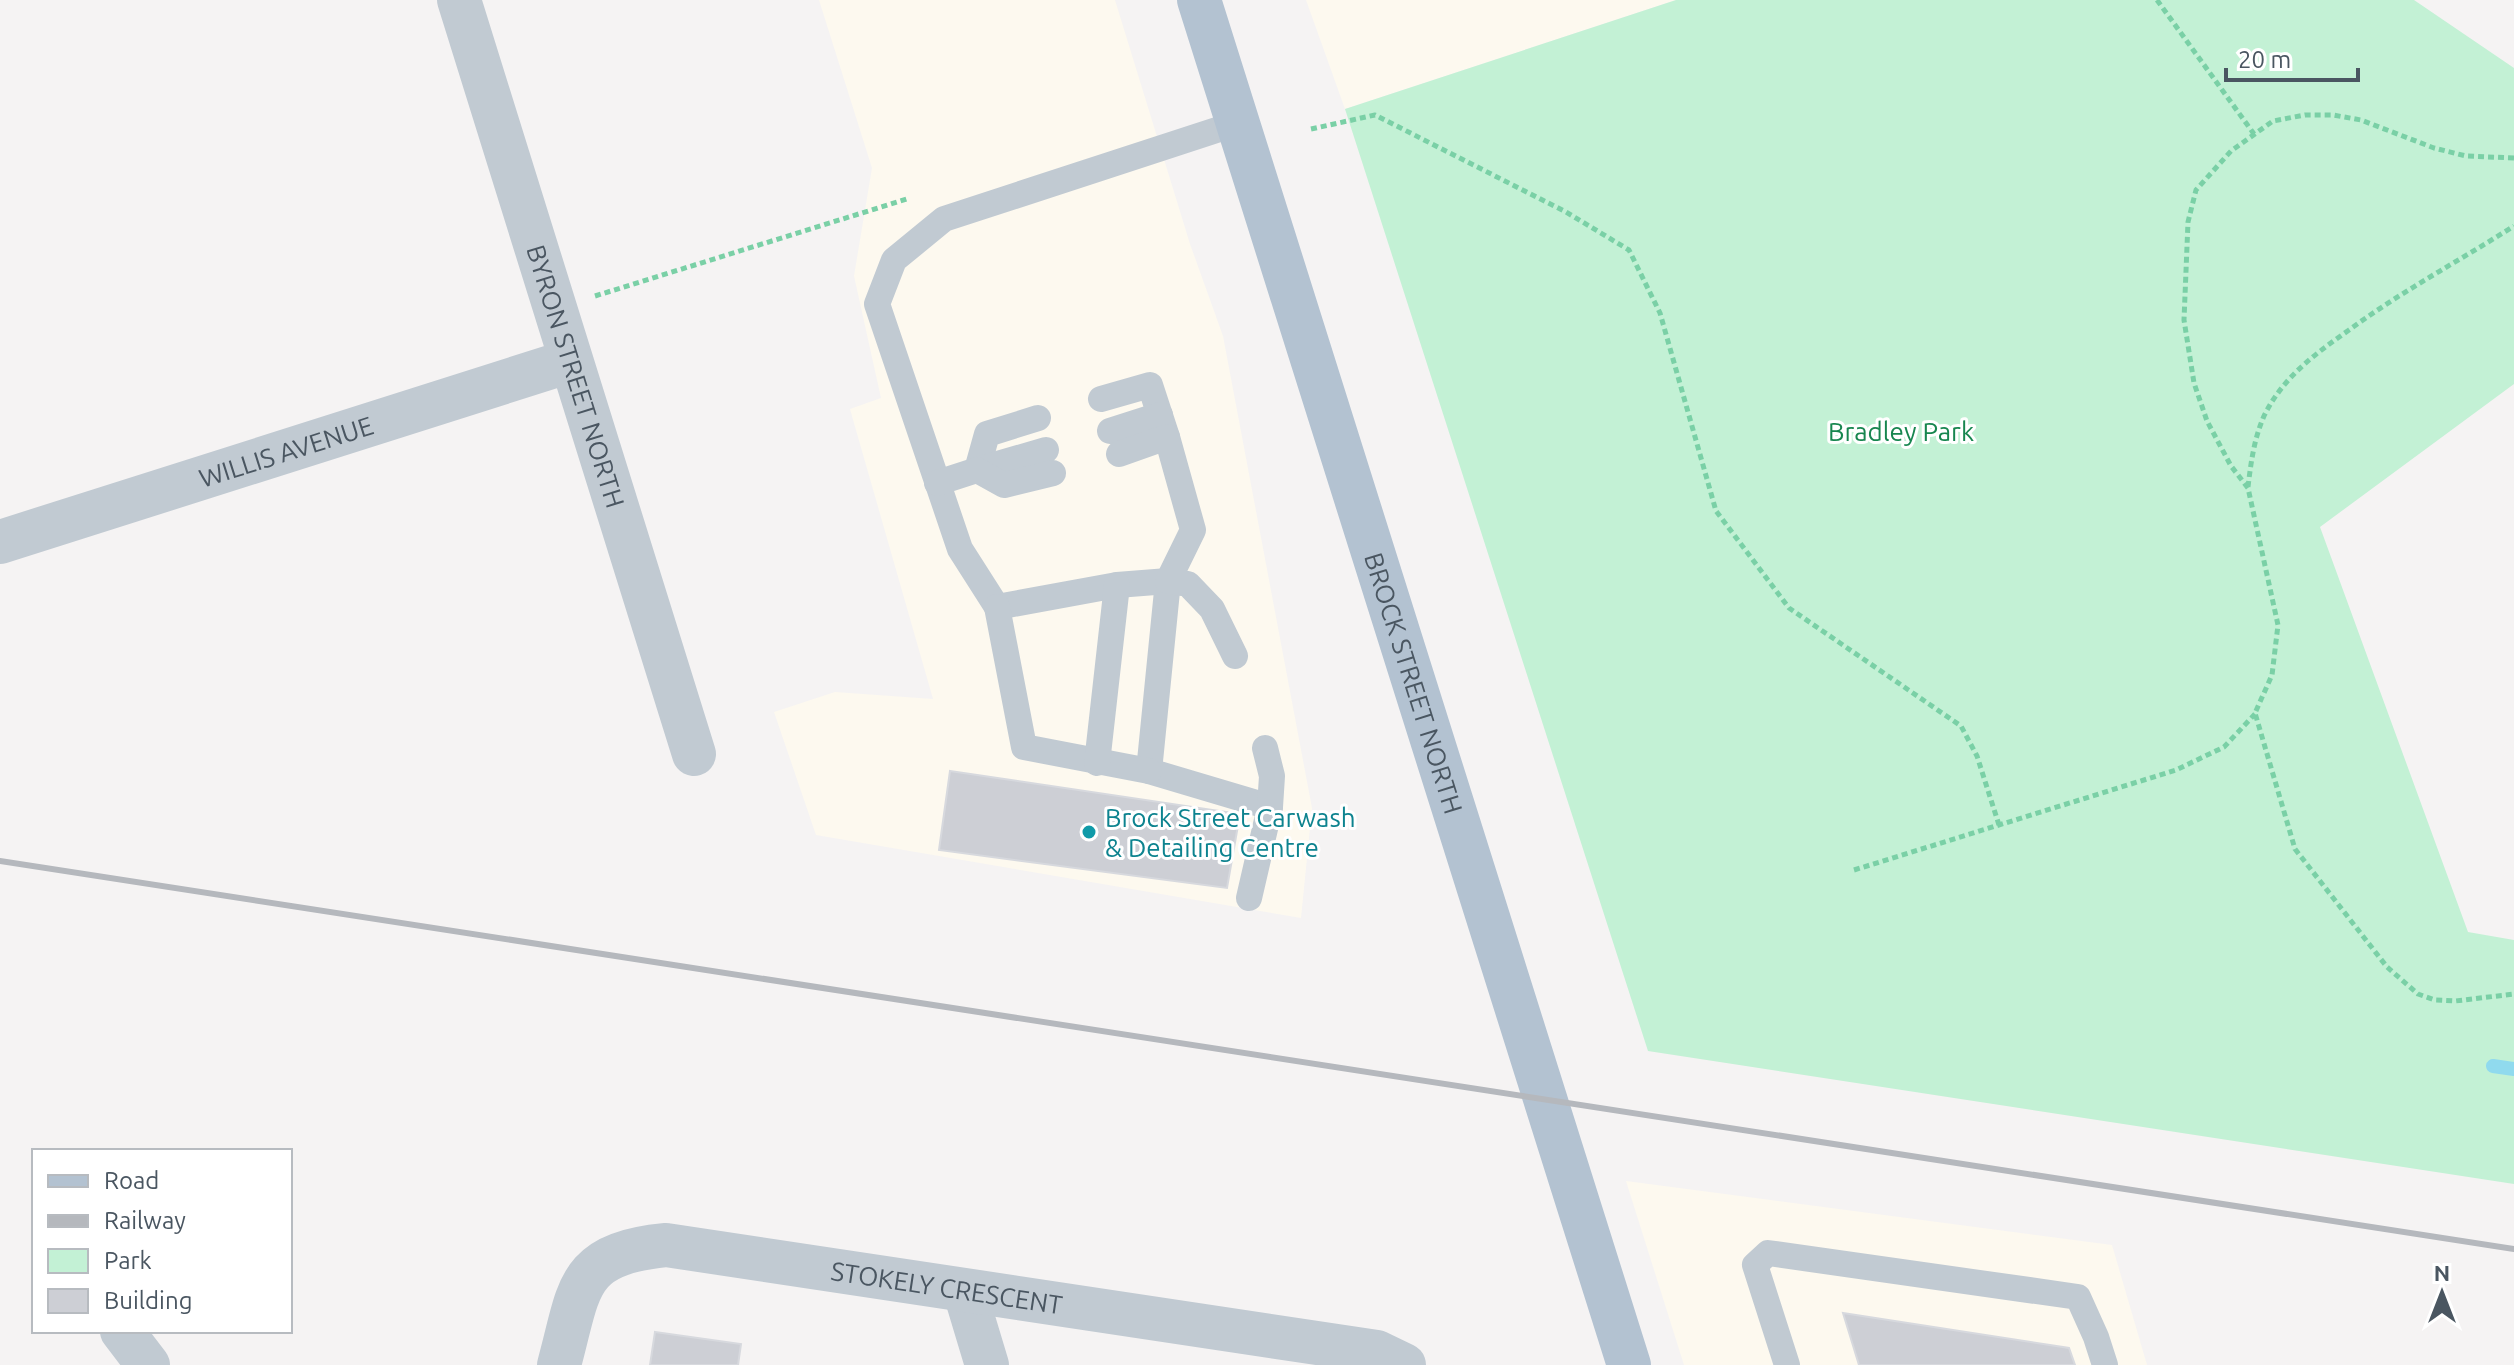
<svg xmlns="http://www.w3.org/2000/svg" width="2514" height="1365" viewBox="0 0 2514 1365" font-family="Ubuntu,sans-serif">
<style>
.commercial{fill:#fdf9ef}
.green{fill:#c3f1d5}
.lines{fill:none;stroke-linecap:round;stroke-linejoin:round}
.stream{stroke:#90daee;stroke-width:14}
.building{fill:#cdcfd5;stroke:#d7d9de;stroke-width:2}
.path{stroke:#7ad0a6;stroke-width:5;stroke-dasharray:6 4;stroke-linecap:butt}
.lane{stroke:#c1cad2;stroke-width:26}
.street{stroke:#c1cad2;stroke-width:44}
.primary{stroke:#b3c2d1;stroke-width:44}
.rail{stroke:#b5b8bd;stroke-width:6}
.culture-dot{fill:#0f9aa8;stroke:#fff;stroke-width:3}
.labels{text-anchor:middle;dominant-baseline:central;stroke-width:6;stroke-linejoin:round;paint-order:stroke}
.street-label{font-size:26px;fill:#4a5661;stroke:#fff}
.park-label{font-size:26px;fill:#17864f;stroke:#fff}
.culture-label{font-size:26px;fill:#0d838f;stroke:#fff;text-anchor:start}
</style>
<rect width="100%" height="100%" fill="#f5f3f3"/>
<g class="commercial">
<polygon points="819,0 1115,0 1190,244 1223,336 1312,808 1301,918 816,835 774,712 835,692 933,699 850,409 881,398 854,276 872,168"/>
<polygon points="1306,0 1676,0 1345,109"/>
<polygon points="1626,1181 2112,1245 2147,1365 1684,1365"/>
</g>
<polygon class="green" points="1676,0 2414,0 2514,68 2514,384 2320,527 2468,932 2514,940 2514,1184 1648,1051 1345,109"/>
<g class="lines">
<polyline class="stream" points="2493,1066 2514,1069"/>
</g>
<g class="building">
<polygon points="950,771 1240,814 1227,888 939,850"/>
<polygon points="1843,1313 2069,1348 2075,1365 1859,1365"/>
<polygon points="655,1332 741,1344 738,1365 650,1365"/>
</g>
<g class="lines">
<g class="path">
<polyline points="2157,0 2254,134"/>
<polyline points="1311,129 1375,115 1566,212 1629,250 1660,313 1716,511 1789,608 1961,726 1977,756 1999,825"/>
<polyline points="2514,158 2466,156 2434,148 2361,120 2333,115 2305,115 2273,121 2231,151 2196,190 2188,222 2184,320 2194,383 2207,421 2231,466 2248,488 2278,625 2272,675 2255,713 2295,849 2387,967 2418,994 2435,1000 2455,1001 2514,994"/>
<polyline points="595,296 910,198"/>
<path d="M2248,487C2251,462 2254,439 2264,416C2283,377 2315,354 2349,330C2402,291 2459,261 2514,226"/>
<polyline points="1854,870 2176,770 2224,747 2255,714"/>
</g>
<g class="lane">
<polyline points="1238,123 944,219 894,260 877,304 960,549 997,607 1117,585 1168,581 1149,771 1270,807 1249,898"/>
<polyline points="1101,399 1150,385 1167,437"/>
<polyline points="1110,431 1160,415"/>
<polyline points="1119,454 1167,437 1193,530 1168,581 1188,584 1212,609 1235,656"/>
<polyline points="977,470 987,434 1038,418"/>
<polyline points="977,470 1046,450"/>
<polyline points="937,483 977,470 1004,485 1053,473"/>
<polyline points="997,607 1024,747 1149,771"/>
<polyline points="1265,748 1272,776 1270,807"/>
<polyline points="1097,763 1117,585"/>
<polyline points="1787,1365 1755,1265 1768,1253 2078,1297 2096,1337 2105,1365"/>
</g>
<g class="street">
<path id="s1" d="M459,0L694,754"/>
<path id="s2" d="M0,542L570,361"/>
<polyline points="965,1292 987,1365"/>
<polyline points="122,1331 148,1365"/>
<path id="s3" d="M559,1365C580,1289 574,1254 666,1245L1377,1352L1404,1365"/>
</g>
<path class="primary" id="s4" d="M1199,0L1629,1365"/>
<polyline class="rail" points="0,861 2514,1249"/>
</g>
<circle class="culture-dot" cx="1089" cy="832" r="8"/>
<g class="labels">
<g class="street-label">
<text stroke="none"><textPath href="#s1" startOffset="394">BYRON STREET NORTH</textPath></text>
<text stroke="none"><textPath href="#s2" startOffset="300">WILLIS AVENUE</textPath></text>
<text stroke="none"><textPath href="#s4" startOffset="716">BROCK STREET NORTH</textPath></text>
<text stroke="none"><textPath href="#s3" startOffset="464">STOKELY CRESCENT</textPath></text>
</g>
<g class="park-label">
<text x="1901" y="431">Bradley Park</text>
</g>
<g class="culture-label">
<text x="1105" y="817">Brock Street Carwash<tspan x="1105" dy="30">&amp; Detailing Centre</tspan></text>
</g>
</g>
<rect x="32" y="1149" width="260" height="184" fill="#ffffff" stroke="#b7bbc0" stroke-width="2"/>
<rect x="48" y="1175" width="40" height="12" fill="#b3c2d1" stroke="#b7bbc0" stroke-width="2"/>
<text x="104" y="1189" font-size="24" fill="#4a5661">Road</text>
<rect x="48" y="1215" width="40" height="12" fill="#b5b8bd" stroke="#b7bbc0" stroke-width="2"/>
<text x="104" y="1229" font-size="24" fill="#4a5661">Railway</text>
<rect x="48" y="1249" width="40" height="24" fill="#c3f1d5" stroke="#b7bbc0" stroke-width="2"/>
<text x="104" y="1269" font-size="24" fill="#4a5661">Park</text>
<rect x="48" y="1289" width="40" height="24" fill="#cdcfd5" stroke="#b7bbc0" stroke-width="2"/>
<text x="104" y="1309" font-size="24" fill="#4a5661">Building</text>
<g transform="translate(2442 1293)" stroke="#ffffff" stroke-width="6" paint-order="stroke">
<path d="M0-6L14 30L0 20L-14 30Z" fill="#4a5661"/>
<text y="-12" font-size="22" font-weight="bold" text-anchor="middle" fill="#4a5661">N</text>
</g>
<path d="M2226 68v12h132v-12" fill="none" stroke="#4a5661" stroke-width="4"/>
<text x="2238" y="68" font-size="24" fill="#4a5661" stroke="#ffffff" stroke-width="6" paint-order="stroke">20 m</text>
</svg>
